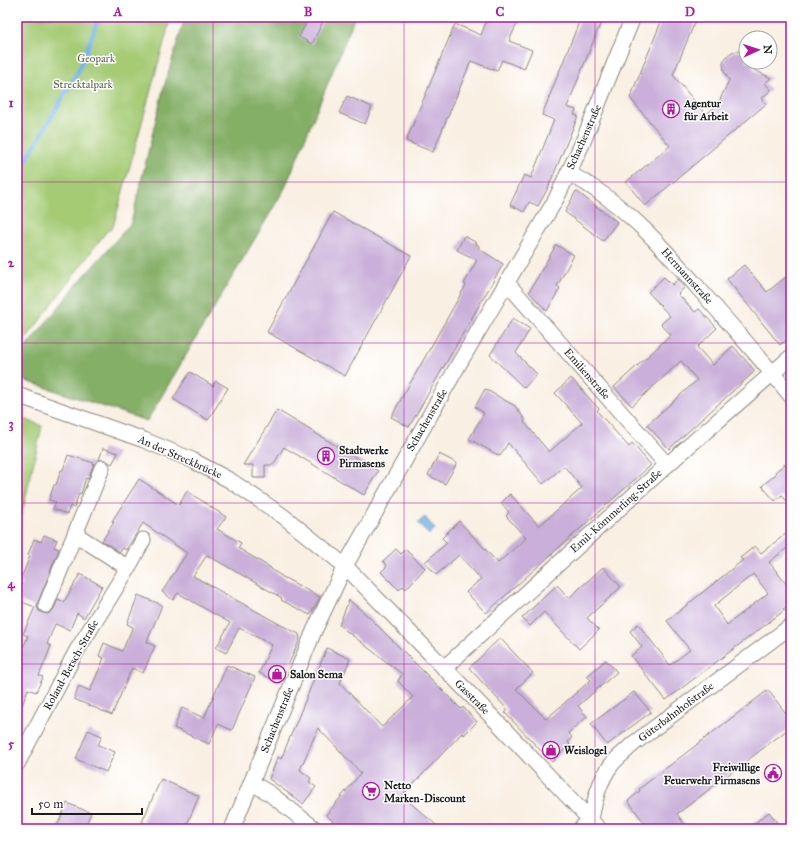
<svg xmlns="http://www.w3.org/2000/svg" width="808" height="846" viewBox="0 0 808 846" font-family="'IM FELL Great Primer',serif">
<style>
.green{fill:#a5cb75;stroke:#607448}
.forest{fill:#84af66;stroke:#506641}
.water{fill:#6eb0e3;stroke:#456680}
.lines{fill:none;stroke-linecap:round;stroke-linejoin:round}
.stream{stroke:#6eb0e3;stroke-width:4.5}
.building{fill:#c9afd9;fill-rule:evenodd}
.minor-casing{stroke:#8a867f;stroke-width:17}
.minor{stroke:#fff;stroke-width:15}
.grid{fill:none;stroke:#b5179e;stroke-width:1;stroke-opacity:0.55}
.labels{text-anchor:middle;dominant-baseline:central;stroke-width:3;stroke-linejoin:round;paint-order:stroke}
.park-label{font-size:11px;fill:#536240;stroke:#fff}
.poi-label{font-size:11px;font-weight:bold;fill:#1c1c1c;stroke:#fff;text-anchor:start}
.street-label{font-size:11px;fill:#1c1c1c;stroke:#fff}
.neatline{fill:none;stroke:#b5179e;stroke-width:1.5}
.grid-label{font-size:13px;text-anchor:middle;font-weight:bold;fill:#b5179e}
</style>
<rect width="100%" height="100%" fill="#fff"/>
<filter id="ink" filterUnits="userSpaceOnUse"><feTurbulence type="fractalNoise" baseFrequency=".025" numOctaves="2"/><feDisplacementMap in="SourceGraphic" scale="8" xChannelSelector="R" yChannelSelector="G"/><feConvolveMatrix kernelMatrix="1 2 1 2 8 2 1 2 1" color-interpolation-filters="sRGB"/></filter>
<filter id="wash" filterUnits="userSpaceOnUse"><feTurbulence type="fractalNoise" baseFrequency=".012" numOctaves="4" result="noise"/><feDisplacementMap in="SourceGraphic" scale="16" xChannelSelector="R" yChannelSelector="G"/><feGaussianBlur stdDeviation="0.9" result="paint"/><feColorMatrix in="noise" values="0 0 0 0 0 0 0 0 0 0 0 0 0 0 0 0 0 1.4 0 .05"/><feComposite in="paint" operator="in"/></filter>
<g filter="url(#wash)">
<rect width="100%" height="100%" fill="#f9efe2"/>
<g class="green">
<polygon points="17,17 171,17 113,227 106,232 17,351"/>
<polygon points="17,416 42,426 17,535"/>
</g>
<polygon class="forest" points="185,17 355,17 285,188 147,421 17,378 17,358 79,282 131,223 163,90"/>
<polygon class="water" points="425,517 435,529 429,535 418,523"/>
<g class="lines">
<polyline class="stream" points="17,176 79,70 99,17"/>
</g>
<g id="blocks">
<g class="building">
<polygon points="309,17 325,17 312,44 299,37"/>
<polygon points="488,17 520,17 509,41 532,50 524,69 502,60 497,71 471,61 433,152 406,141 455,24 481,35"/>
<polygon points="581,17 603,17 567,107 576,110 574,114 578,116 548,188 538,206 529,202 524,212 510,205 524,175 531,178 554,120 542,115"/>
<polygon points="663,17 697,17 673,75 706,115 718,104 729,80 724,72 723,63 727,56 732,52 737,51 746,52 746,62 752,62 754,70 771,78 765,83 771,90 762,98 766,104 645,206 626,182 670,146 630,98"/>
<polygon points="347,96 372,107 365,124 339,113"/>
<polygon points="576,191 617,222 603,241 565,212"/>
<polygon points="333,212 411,256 345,376 267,332"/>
<polygon points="464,236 477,243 476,244 479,246 478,248 503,264 409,427 391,417 466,285 464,284 477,260 457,250"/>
<polygon points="556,245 574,255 557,286 560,288 547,311 529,292"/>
<polygon points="744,265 767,292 791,273 791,336 780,345 727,279"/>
<polygon points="664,277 672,285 678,279 685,287 678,294 695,312 699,309 717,328 697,347 713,365 733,346 755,371 669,449 647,425 697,380 681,361 632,406 614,387 671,335 661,324 670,316 648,292"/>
<polygon points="513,318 530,329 516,353 537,374 524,388 490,355"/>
<polygon points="190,372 213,386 216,381 228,388 208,420 173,399"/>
<polygon points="571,378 599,409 597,411 629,447 632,443 651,465 486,613 466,592 481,579 459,555 436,575 425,562 447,543 442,538 459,521 498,563 526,538 506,516 509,512 501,503 510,494 539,526 582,488 564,466 543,484 508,443 500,456 469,439 484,413 475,407 485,389 515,406 525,420 524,422 549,452 582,423 555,393"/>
<polygon points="277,410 378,471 364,495 284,447 273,465 265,465 265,478 253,478 253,465 243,465"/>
<polygon points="103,448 118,453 112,464 105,460 99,460"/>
<polygon points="439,454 457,463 445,484 428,475"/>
<polygon points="68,455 94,463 88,479 86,478 81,494 79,493 74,508 70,506 67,514 53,509 56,502 49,500 54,485 56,485 61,470 63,470"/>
<polygon points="785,464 791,471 791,507 782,495 775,501 762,486 776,474 775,472"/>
<polygon points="139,479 179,505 187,491 226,517 217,529 241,543 238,548 271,568 271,569 283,577 320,597 310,615 281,600 282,598 207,555 193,576 281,625 299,634 300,639 280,683 259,673 272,645 239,628 226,653 216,648 230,623 178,593 173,600 162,592 187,553 143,523 126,550 123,548 120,552 102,541 114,522 112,521"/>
<path d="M791,530V545L769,562L791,590V603L783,609L785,610L666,700L631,656L642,647L630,631L638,624L670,665L690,650L667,621L743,560L740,558L755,546L761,553ZM753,574L768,593L727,625L714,606Z"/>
<polygon points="44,535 57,540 54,547 59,549 38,602 37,607 39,611 43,613 48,614 51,612 54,609 58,599 64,602 80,574 102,586 84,618 77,613 70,630 55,624 47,644 51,646 39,676 43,677 36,692 28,689 19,714 17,714 17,662 28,636 23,634 35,607 17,600 17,598 22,584 19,583 30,556 28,555 34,539 41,542"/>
<polygon points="396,549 401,554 405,549 425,568 406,589 403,586 399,590 381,572 387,566 383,561"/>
<polygon points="603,567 621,587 587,618 599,630 579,649 544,612 530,626 522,618 557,585 569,598"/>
<polygon points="138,595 162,605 147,642 155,646 143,673 132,668 112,715 74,699 79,686 90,691 104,658 99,656 104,643 122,651 133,627 127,624"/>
<polygon points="349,600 368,616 461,709 463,707 477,722 464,735 462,733 402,796 441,829 342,829 326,815 361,773 318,728 300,770 311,778 309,782 316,787 303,804 269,779 278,757 281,759 327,648 350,659 340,683 382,727 413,697 398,681 402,674 339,625"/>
<polygon points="500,638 533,673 516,689 546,719 591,680 587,676 606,660 617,672 578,706 587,717 568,733 572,737 568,742 570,744 552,762 505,713 508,710 469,668"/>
<polygon points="227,665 255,677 232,730 218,724 209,744 174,728 182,708 204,718"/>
<polygon points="768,690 791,720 791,727 677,814 688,829 649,829 628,801 640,791 639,789"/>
<polygon points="634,692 651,712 607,745 591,724"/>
<polygon points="88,730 102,736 98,745 115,752 106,772 76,759"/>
<polygon points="161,779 199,796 185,829 159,829 142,822"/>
<polygon points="67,803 91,813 84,829 56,829"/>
<polygon points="769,812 782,829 747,829"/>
</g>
</g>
</g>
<g filter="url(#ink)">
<use href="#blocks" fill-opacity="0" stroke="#8a867f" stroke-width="1"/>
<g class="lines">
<g class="minor-casing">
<g id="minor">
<path d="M568,173C625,202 666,251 707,298C736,331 764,362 791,396"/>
<polyline points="507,283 667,465"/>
<polyline points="17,395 144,440 192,460 231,481 283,516 345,566 498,723 599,829"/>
<polyline points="102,468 75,534 128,568"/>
<polyline points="46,605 75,534"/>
<polyline points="444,668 667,465 791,357"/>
<polyline points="17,764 76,652 128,568 143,540"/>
<polyline points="252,783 269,793 315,829"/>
<path d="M591,819C595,799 599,781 612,764C618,757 626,751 633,744L791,626"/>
<polyline points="232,829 314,631 345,566 460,362 556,199 582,144 633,17"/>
<polyline points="580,829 591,819"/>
</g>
</g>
<use href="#minor" class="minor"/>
</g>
</g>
<path class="grid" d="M213,17V829M404,17V829M595,17V829M17,182H791M17,343H791M17,503H791M17,664H791"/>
<defs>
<g id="building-ring" transform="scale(0.9)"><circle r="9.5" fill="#fff" stroke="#b5179e" stroke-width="1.5"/><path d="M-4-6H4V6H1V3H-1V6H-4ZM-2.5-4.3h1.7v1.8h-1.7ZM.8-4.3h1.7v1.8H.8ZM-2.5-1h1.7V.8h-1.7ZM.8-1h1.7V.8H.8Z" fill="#b5179e"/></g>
<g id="shop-ring" transform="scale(0.9)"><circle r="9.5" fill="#fff" stroke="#b5179e" stroke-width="1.5"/><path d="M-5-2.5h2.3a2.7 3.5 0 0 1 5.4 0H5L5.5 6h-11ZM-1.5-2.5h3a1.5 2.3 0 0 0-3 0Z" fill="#b5179e"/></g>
<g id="civic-ring" transform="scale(0.9)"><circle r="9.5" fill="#fff" stroke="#b5179e" stroke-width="1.5"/><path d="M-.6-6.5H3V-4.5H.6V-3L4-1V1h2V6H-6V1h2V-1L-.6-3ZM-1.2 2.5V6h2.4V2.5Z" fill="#b5179e"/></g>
<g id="supermarket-ring" transform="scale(0.9)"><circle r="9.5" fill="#fff" stroke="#b5179e" stroke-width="1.5"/><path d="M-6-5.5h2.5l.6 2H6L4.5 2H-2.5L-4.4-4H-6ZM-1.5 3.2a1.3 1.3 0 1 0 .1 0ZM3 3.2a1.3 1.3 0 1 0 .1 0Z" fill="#b5179e"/></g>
</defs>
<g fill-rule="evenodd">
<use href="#building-ring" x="671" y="109"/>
<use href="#building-ring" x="326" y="456"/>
<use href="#shop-ring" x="277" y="674"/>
<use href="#shop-ring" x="551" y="750"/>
<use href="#civic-ring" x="773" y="773"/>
<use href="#supermarket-ring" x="371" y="791"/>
</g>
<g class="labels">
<g class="park-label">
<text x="96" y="58">Geopark</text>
<text x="83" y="84">Strecktalpark</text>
</g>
<g class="poi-label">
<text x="684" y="103">Agentur<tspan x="684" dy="13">für Arbeit</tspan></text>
<text x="339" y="450">Stadtwerke<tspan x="339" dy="13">Pirmasens</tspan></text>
<text x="290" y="674">Salon Sema</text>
<text x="564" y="750">Weislogel</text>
<text x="760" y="767" text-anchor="end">Freiwillige<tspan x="760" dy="13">Feuerwehr Pirmasens</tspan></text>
<text x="384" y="785">Netto<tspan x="384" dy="13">Marken-Discount</tspan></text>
</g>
<g class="street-label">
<text transform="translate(584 137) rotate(-66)">Schachenstraße</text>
<text transform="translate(687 276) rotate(48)">Hermannstraße</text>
<text transform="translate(587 374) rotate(49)">Emilienstraße</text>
<text transform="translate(427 420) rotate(-60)">Schachenstraße</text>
<text transform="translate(180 457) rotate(24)">An der Streckbrücke</text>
<text transform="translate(616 511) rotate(-42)">Emil-Kömmerling-Straße</text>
<text transform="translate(71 665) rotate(-61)">Roland-Betsch-Straße</text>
<text transform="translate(472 697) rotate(45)">Gasstraße</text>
<text transform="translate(676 712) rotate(-37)">Güterbahnhofstraße</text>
<text transform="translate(277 720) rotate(-68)">Schachenstraße</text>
</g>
</g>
<rect width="808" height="846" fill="none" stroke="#fff" stroke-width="44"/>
<g transform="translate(758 50) rotate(87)"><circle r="19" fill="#ffffff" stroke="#a4a4a4"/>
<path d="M0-3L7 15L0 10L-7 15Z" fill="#b5179e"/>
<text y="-6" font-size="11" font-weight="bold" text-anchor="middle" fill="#1c1c1c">N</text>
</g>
<path d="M32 808v6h110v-6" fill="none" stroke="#1c1c1c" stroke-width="2"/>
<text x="38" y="808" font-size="12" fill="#1c1c1c" stroke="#ffffff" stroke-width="3" paint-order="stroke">50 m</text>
<rect x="22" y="22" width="764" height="802" class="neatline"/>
<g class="grid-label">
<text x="118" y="16">A</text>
<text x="308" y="16">B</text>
<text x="500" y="16">C</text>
<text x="690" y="16">D</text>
<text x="11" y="107">1</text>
<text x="11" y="267">2</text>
<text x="11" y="428">3</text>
<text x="11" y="588">4</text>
<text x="11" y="748">5</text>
</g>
</svg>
